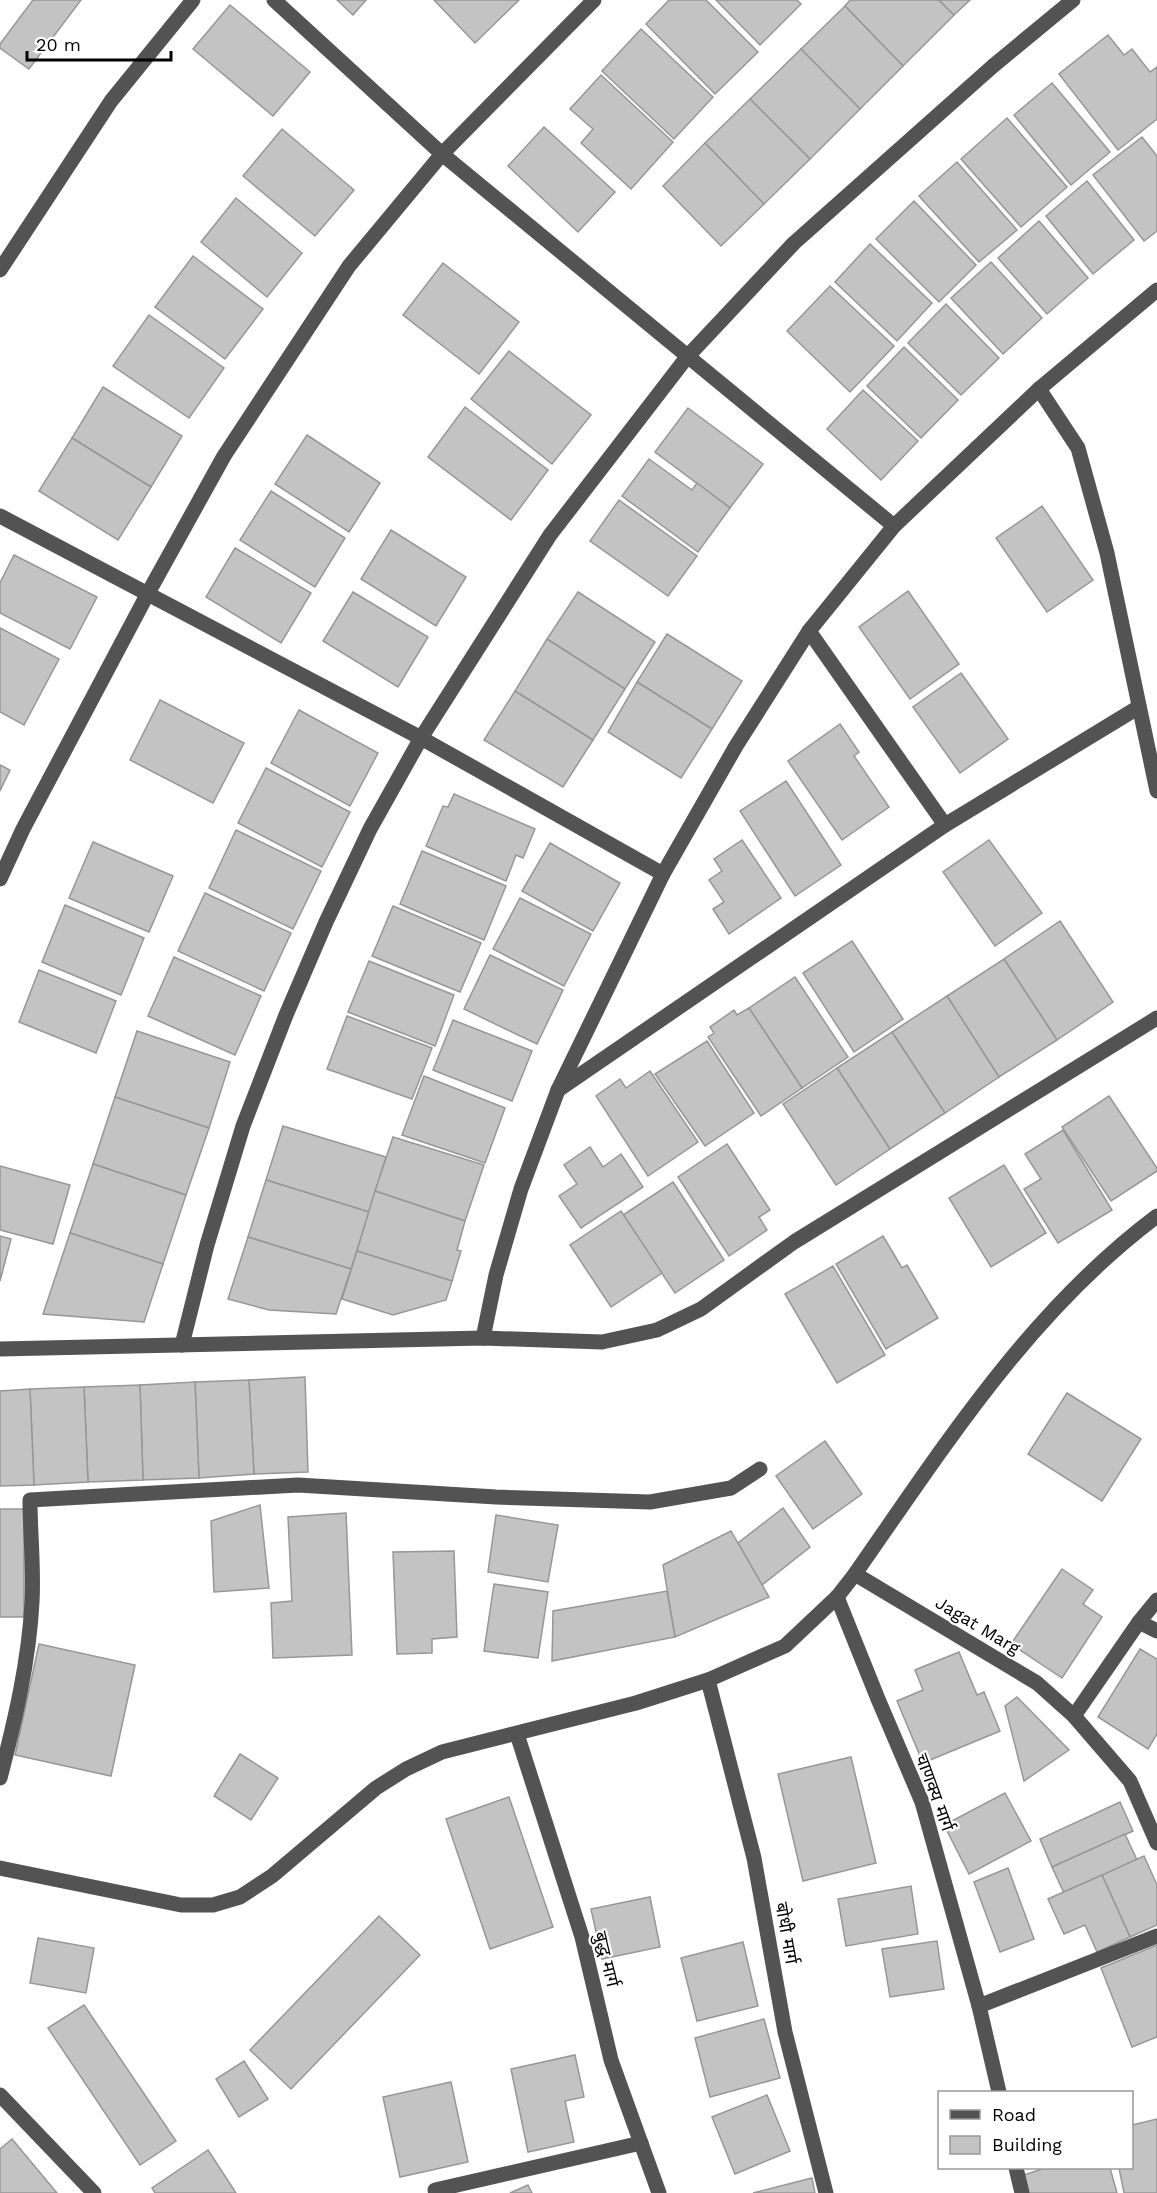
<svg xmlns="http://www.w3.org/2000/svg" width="1157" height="2193" viewBox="0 0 1157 2193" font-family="'Work Sans','Noto Sans Devanagari',sans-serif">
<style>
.building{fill:#c3c3c3;stroke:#979797;stroke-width:1.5}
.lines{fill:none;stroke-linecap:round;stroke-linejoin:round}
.minor{stroke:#535353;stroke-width:15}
.labels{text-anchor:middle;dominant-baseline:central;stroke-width:4.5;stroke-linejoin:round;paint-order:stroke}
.street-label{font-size:18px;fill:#000;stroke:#fff}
</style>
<rect width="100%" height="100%" fill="#fff"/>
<g class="building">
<polygon points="33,0 81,0 29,69 0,48 0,44"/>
<polygon points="337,0 366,0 353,15"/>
<polygon points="434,0 519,0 475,43"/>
<polygon points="669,0 706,0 758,52 715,94 646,24"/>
<polygon points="716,0 797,0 801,4 760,45"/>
<polygon points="850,0 939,0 954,15 903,66 845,6"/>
<polygon points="939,0 970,0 954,15"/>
<polygon points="230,5 310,72 273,116 193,49"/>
<polygon points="845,6 903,66 860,109 801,49"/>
<polygon points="641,29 713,97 674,139 602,71"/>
<polygon points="1108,35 1124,55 1132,49 1150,72 1157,67 1157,119 1118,150 1059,74"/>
<polygon points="801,49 860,109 810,159 750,99"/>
<polygon points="601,75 673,142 631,189 581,143 593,129 570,109"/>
<polygon points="1052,83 1110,152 1071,185 1014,115"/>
<polygon points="750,99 810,159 764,204 705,143"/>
<polygon points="1007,118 1067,187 1021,227 961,159"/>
<polygon points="544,127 615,192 578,232 508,166"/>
<polygon points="282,129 354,190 315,236 243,176"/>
<polygon points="1142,137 1157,156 1157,231 1144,241 1093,175"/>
<polygon points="705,143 764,204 721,246 663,186"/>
<polygon points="957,162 1017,230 979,262 919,196"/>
<polygon points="1087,181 1134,240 1093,274 1046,216"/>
<polygon points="236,198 302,253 267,297 201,242"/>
<polygon points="914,201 976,265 939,302 876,239"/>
<polygon points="1039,221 1088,278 1047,314 998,258"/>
<polygon points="870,244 932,303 897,341 835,282"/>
<polygon points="193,256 263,309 225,359 155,307"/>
<polygon points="991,262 1042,318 1003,354 951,298"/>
<polygon points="443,263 519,322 479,374 403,315"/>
<polygon points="830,286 894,346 850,392 787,331"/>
<polygon points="946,304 999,358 961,395 908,343"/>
<polygon points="149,315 224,368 189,418 113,366"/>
<polygon points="904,347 958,400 921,438 867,386"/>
<polygon points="509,351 591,415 552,464 471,399"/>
<polygon points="103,387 182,436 151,487 72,438"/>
<polygon points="863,390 918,441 881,480 827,429"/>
<polygon points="465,407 548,470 511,520 428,457"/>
<polygon points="688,408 763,464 730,508 655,452"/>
<polygon points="307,435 380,483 349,532 275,484"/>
<polygon points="72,438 151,487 118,540 39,491"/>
<polygon points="649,459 692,490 697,483 730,508 698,552 622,496"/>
<polygon points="271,491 345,538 315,587 240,540"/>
<polygon points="619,500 697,556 668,596 590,541"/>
<polygon points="1042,506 1093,580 1047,612 996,538"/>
<polygon points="391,530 466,577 436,626 361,579"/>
<polygon points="235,548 311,593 281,643 206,597"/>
<polygon points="14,555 97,597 70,649 0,613 0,583"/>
<polygon points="908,591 959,664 910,699 859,627"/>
<polygon points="353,592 428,637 398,687 323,641"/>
<polygon points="578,592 655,642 625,689 547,639"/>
<polygon points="0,628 59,659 24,725 0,712"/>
<polygon points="667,634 742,681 712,729 637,682"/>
<polygon points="547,639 625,689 593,740 515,691"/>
<polygon points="961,673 1008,739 960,773 913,707"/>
<polygon points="637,682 712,729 681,778 608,732"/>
<polygon points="515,691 593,740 563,787 484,740"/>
<polygon points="160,700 244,743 213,803 130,760"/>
<polygon points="299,710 378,753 350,806 271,763"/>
<polygon points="840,724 859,752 854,756 889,807 842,840 788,761"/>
<polygon points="0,765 10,770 0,791"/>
<polygon points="266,768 350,812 322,867 238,823"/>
<polygon points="786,781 841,865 795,896 740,811"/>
<polygon points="454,794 535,829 523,858 516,855 506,881 426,846 443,806 448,807"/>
<polygon points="236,830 321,871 293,929 209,888"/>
<polygon points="742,840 781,898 729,934 713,909 724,902 709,880 722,871 714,859"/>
<polygon points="989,840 1042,913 995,946 943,872"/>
<polygon points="93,842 173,876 149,932 69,898"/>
<polygon points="550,843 620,883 593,931 522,891"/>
<polygon points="422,851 506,886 484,940 400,904"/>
<polygon points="205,893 291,933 264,991 178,951"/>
<polygon points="520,898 591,934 564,986 493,949"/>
<polygon points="65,905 144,938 121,995 42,962"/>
<polygon points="393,906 481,943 460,992 372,956"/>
<polygon points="1060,921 1113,1002 1057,1040 1004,959"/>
<polygon points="852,941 903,1019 854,1052 803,973"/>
<polygon points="490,955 563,990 537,1044 464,1009"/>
<polygon points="174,957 261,996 235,1055 148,1016"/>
<polygon points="1004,959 1057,1040 999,1077 947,996"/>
<polygon points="369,961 454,995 435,1046 348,1012"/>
<polygon points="39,970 116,1001 96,1053 19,1022"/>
<polygon points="795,977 848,1057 802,1088 749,1008"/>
<polygon points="947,996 999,1077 945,1113 892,1032"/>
<polygon points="749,1008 802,1088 761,1116 708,1037 714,1033 710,1027 734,1010 737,1015"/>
<polygon points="347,1016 432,1048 412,1099 327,1069"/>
<polygon points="453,1020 532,1051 512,1101 433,1070"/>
<polygon points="137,1031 230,1062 209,1128 115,1097"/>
<polygon points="892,1032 945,1113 890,1149 837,1068"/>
<polygon points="707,1041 754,1113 705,1146 655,1074"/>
<polygon points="837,1068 890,1149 836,1185 783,1104"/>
<polygon points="650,1071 698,1142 648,1176 596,1096 620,1079 626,1088"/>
<polygon points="424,1076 505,1108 485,1163 402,1135"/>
<polygon points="1109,1096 1157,1168 1157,1171 1111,1201 1062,1127"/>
<polygon points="115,1097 209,1128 186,1195 93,1164"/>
<polygon points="283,1126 386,1157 369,1212 266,1180"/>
<polygon points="1063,1130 1112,1210 1058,1243 1024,1189 1041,1179 1025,1154"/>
<polygon points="393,1137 484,1165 465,1221 375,1191"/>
<polygon points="727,1144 770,1210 759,1217 767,1230 729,1256 678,1177"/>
<polygon points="590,1147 603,1167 621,1154 643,1187 581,1228 559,1196 577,1184 564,1165"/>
<polygon points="93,1164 186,1195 163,1264 70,1233"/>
<polygon points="1004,1165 1046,1233 991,1267 949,1198"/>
<polygon points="0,1166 70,1185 53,1244 0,1230"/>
<polygon points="266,1180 369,1212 351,1269 248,1237"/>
<polygon points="673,1182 724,1260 675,1293 623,1215"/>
<polygon points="375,1191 465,1221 457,1250 461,1251 452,1281 357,1251"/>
<polygon points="621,1211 662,1273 611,1307 570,1245"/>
<polygon points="70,1233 163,1264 144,1322 43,1314"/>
<polygon points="0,1236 11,1239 0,1281"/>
<polygon points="883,1236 902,1268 907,1265 938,1318 886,1349 836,1264"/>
<polygon points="248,1237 351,1269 336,1314 269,1310 228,1299"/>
<polygon points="357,1251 452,1281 446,1300 393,1315 342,1299"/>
<polygon points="833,1266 885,1355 837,1383 785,1294"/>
<polygon points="305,1377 308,1472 254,1474 249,1380"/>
<polygon points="249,1380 254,1474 199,1478 195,1382"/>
<polygon points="195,1382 199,1478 143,1480 140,1385"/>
<polygon points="140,1385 143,1480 88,1482 84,1387"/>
<polygon points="84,1387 88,1482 34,1485 30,1389"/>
<polygon points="30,1389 34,1485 0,1486 0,1391"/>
<polygon points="1067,1393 1141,1439 1102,1501 1028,1454"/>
<polygon points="825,1441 862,1494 813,1529 776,1476"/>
<polygon points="260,1505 269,1588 214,1592 211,1521"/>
<polygon points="783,1508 810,1547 762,1585 738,1543"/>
<rect x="0" y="1509" width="24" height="108"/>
<polygon points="346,1513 352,1655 273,1658 271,1603 292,1601 288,1517"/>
<polygon points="496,1515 558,1525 548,1582 488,1572"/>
<polygon points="731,1531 769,1597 675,1637 663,1565"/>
<polygon points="454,1551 457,1637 432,1639 432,1653 397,1654 393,1552"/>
<polygon points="1062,1569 1093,1590 1083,1604 1102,1617 1062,1678 1011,1644"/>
<polygon points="494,1584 548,1592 538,1658 484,1651"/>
<polygon points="667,1591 675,1637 552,1661 553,1611"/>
<polygon points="39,1644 135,1665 111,1776 15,1755"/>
<polygon points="1140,1649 1157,1659 1157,1734 1148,1749 1098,1717"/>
<polygon points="959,1652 977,1695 984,1692 1000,1731 923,1763 897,1701 923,1690 915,1670"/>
<polygon points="1017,1697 1069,1750 1024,1781 1005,1706"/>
<polygon points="240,1754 278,1778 251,1820 214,1796"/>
<polygon points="851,1757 876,1863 803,1881 778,1774"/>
<polygon points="1005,1793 1031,1841 969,1874 944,1825"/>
<polygon points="509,1797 553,1927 490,1949 446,1819"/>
<polygon points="1120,1802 1133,1831 1052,1867 1040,1839"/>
<polygon points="1125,1834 1137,1860 1064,1893 1052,1867"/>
<polygon points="1144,1856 1157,1885 1157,1925 1130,1937 1102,1875"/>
<polygon points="1008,1868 1034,1939 1000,1952 974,1882"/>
<polygon points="1102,1875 1130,1937 1097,1952 1085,1925 1064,1934 1048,1899"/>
<polygon points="911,1886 918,1934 846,1946 838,1899"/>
<polygon points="650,1897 660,1947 602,1959 591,1909"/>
<polygon points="379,1916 420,1955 291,2089 250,2050"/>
<polygon points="38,1938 94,1948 86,1993 30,1983"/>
<polygon points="937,1941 944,1989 890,1997 882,1949"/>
<polygon points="743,1942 758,2006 697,2021 681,1958"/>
<polygon points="1157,1945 1157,2037 1132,2047 1101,1968"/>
<polygon points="84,2005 176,2141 140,2165 48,2028"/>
<polygon points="764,2019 780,2078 710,2097 695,2038"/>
<polygon points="575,2055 584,2097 565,2101 574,2142 528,2152 511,2069"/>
<polygon points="244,2061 268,2099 239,2117 216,2079"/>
<polygon points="451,2082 468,2162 400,2177 383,2097"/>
<polygon points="767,2095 790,2151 735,2174 712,2117"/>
<polygon points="1157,2119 1157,2193 1124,2193 1119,2168 1132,2168 1132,2125"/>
<polygon points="12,2139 57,2193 0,2193 0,2149"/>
<polygon points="208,2150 236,2193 155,2193 152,2188"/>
<polygon points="1045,2168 1110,2168 1117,2193 1029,2193 1024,2175"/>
<polygon points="812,2178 815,2193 753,2193"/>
<polygon points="528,2185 532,2193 510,2193"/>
</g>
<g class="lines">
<g class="minor">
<polyline points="274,0 442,154 894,526"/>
<polyline points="0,270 111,101 193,0"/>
<polyline points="1039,389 1078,448 1107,553 1157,791"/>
<polyline points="0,516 421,738 663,874"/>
<polyline points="809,631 945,825"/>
<polyline points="0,879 23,829 147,595 224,456 349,266 442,154 594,0"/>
<polyline points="558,1090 945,825 1139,707"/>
<polyline points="483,1338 496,1275 521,1189 558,1090 663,874 736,746 809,631 894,526 1039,389 1157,290"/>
<polyline points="182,1345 207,1245 243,1126 286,1015 326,922 370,829 421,738 550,535 687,357 794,243 993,66 1073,0"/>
<polyline points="0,1349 483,1338 602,1342 657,1330 701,1309 794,1242 1157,1018"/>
<polyline points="855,1574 1037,1683 1074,1716 1130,1781 1157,1843"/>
<polyline points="837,1597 878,1699 922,1802 979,2006 999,2092"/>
<polyline points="1139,1622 1157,1631"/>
<polyline points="708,1680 754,1858 785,2032 826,2193"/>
<polyline points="1074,1716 1139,1622 1157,1600"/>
<polyline points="517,1734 582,1937 611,2060 659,2193"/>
<path d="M0,1778C15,1721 29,1661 32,1602C34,1568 30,1534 30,1500L298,1485L496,1497L650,1502L731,1488L760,1469"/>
<path d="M0,1868L181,1905H213L240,1897L272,1876L376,1788L406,1769L442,1752L636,1703L708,1680L785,1646L837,1597L855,1574C945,1445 1030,1311 1157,1216"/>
<polyline points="979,2006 1157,1936"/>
<polyline points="0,2095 94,2193"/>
<polyline points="1016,2168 1022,2193"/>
<polyline points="435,2190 641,2143"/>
</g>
</g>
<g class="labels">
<g class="street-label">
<text transform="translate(978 1625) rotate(31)">Jagat Marg</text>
<text transform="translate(935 1792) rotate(70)">चाणक्य मार्ग</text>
<text transform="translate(787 1933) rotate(80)">बोधी मार्ग</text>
<text transform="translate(607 1959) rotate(76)">बुद्ध मार्ग</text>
</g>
</g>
<rect x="938" y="2091" width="195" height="78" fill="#ffffff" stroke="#999999" stroke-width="1.5"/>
<rect x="950" y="2110" width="30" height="9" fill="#535353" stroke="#999999" stroke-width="1.5"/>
<text x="992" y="2121" font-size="18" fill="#000000">Road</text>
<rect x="950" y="2136" width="30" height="18" fill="#c3c3c3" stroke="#999999" stroke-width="1.5"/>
<text x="992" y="2151" font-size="18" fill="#000000">Building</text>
<path d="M27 51v9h144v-9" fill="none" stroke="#000000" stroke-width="3"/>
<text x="36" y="51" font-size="18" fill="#000000" stroke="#ffffff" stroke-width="4.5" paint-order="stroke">20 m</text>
</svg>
